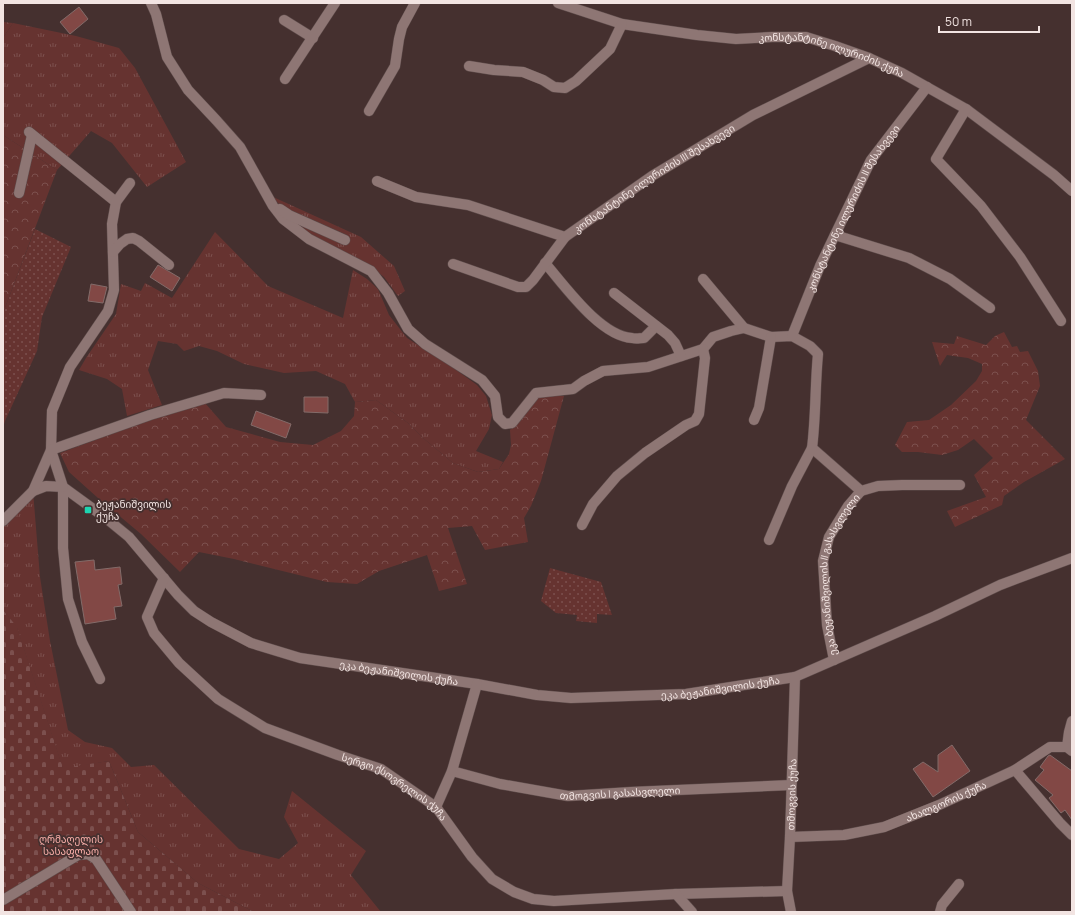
<svg xmlns="http://www.w3.org/2000/svg" width="1075" height="915" viewBox="0 0 1075 915" font-family="Manrope,'Noto Sans Georgian',sans-serif">
<style>
.grass{fill:url(#grass-tufts)}
.forest{fill:url(#forest-crowns)}
.cemetery{fill:url(#cemetery-stones)}
.park{fill:url(#park-dots)}
.building{fill:#824845;stroke:#836b69}
.lines{fill:none;stroke-linecap:round;stroke-linejoin:round}
.minor-casing{stroke:#5f4d4c;stroke-width:11}
.minor{stroke:#8e7674;stroke-width:10}
.poi-dot{fill:#1dd5b1;stroke:#45302f;stroke-width:1.5}
.labels{text-anchor:middle;dominant-baseline:central;stroke-width:3.5;stroke-linejoin:round;paint-order:stroke}
.street-label{font-size:10px;fill:#f2e4e2;stroke:#45302f}
.poi-label{font-size:10px;fill:#f2e4e2;stroke:#45302f;text-anchor:start}
.park-label{font-size:10px;fill:#f8aea8;stroke:#45302f}
</style>
<defs>
<pattern id="grass-tufts" width="24" height="20" patternUnits="userSpaceOnUse"><rect width="24" height="20" fill="#663330"/><path d="M3 7l-1-3M5 7V3M7 7l1-3M15 17l-1-3M17 17v-4M19 17l1-3" fill="none" stroke="#7c504e"/></pattern>
<pattern id="forest-crowns" width="20" height="18" patternUnits="userSpaceOnUse"><rect width="20" height="18" fill="#663330"/><path d="M2 6a3 3 0 1 1 6 0M12 15a3 3 0 1 1 6 0" fill="none" stroke="#7c504e"/></pattern>
<pattern id="cemetery-stones" width="16" height="16" patternUnits="userSpaceOnUse"><rect width="16" height="16" fill="#663330"/><path d="M2 7V4a2 2 0 0 1 4 0v3zM10 15v-3a2 2 0 0 1 4 0v3z" fill="#7c504e"/></pattern>
<pattern id="park-dots" width="8" height="8" patternUnits="userSpaceOnUse"><rect width="8" height="8" fill="#663330"/><path d="M2 2h.1M6 6h.1" fill="none" stroke="#7c504e" stroke-width="1.8" stroke-linecap="round"/></pattern>
</defs>
<rect width="100%" height="100%" fill="#45302f"/>
<g class="grass">
<polygon points="13,23 76,36 119,48 135,68 186,162 147,187 112,143 91,131 57,170 3,135 3,38"/>
<polygon points="271,196 361,237 394,266 405,291 398,296 384,277 370,266 310,236 293,221 344,244 347,235 281,206"/>
<polygon points="215,232 268,286 343,318 353,270 367,279 378,289 389,315 407,338 452,367 477,385 486,396 492,415 489,429 476,451 503,462 499,469 478,472 453,463 423,438 408,423 376,400 355,402 345,384 316,371 284,373 244,364 217,351 199,346 184,351 177,344 158,341 148,370 162,405 127,416 122,389 107,379 79,370 86,358 116,314 121,284 141,291 145,283 172,298"/>
<polygon points="33,491 40,577 50,641 68,730 85,742 112,748 131,767 154,765 239,849 279,859 298,843 284,817 292,791 366,851 351,875 381,912 254,912 198,883 138,832 109,761 63,769 17,628 3,610 3,521"/>
</g>
<g class="forest">
<polygon points="3,22 13,23 3,38"/>
<polygon points="3,135 57,170 3,313"/>
<polygon points="1004,332 1012,347 1017,346 1020,352 1028,351 1038,371 1040,386 1026,420 1065,459 1024,482 1004,496 1002,505 955,527 947,511 986,497 974,475 993,458 974,439 958,450 942,455 918,452 902,452 895,445 907,422 929,420 951,405 976,381 982,371 982,364 968,358 947,355 940,366 932,342 954,344 957,336 986,345 995,336"/>
<polygon points="537,395 564,396 541,481 531,506 524,518 528,542 485,550 472,526 448,528 467,584 439,591 427,555 379,571 357,584 327,582 234,559 199,552 180,572 141,534 98,498 69,472 60,453 160,416 205,403 226,427 280,442 313,445 341,431 354,416 355,402 376,400 408,423 423,438 453,463 478,472 499,469 509,454 511,445 510,430"/>
</g>
<polygon class="cemetery" points="3,610 17,627 63,768 109,761 138,832 198,883 254,912 3,912"/>
<g class="park">
<polygon points="35,229 71,247 42,317 37,351 5,421 3,428 3,313"/>
<polygon points="550,568 601,582 612,615 597,614 597,623 576,621 577,615 556,613 541,601"/>
</g>
<g class="building">
<polygon points="79,7 88,19 70,34 60,22"/>
<polygon points="158,265 180,278 172,291 150,277"/>
<polygon points="91,284 107,287 103,303 88,301"/>
<polygon points="304,397 328,397 328,413 304,412"/>
<polygon points="256,411 291,424 286,438 251,425"/>
<polygon points="94,560 95,570 120,567 122,584 118,585 122,606 114,607 116,619 85,624 75,562"/>
<polygon points="952,745 970,771 933,797 913,769 923,762 938,772 938,755"/>
<polygon points="1050,755 1072,771 1072,820 1065,810 1061,813 1049,798 1053,795 1035,780 1044,770 1040,767 1048,756"/>
</g>
<g class="lines">
<g class="minor-casing">
<g id="minor">
<polyline points="151,3 156,14 167,57 188,90 217,121 240,147 273,206 283,219 309,239 371,271 388,293 408,329 425,344 482,380 495,396 498,417 505,424 512,423 536,393 573,389 584,381 603,371 648,367 703,349 713,337 731,331 744,328"/>
<path id="s1" d="M558,3L622,24L697,35L736,39L772,37H806L835,46L869,58L902,73L966,109L1054,175L1072,191"/>
<polyline points="284,20 313,38"/>
<polyline points="469,66 494,70 523,72 543,80 554,87 565,88 576,81 610,49 622,24"/>
<polyline points="285,79 335,3"/>
<polyline points="966,109 936,159 981,206 1020,257 1061,321"/>
<polyline points="369,111 395,66 399,39 402,27 415,3"/>
<polyline points="29,132 116,202"/>
<polyline points="377,181 416,197 468,205 565,237"/>
<path id="s2" d="M130,183L116,202L112,224L114,290L108,311L70,367L52,411L51,450L63,487L107,519L129,537L178,595L194,611L211,622L251,643L300,658L477,684L537,695L571,698L686,694L795,677L935,616L1000,585L1072,558"/>
<polyline points="19,193 32,135"/>
<polyline points="280,209 289,215 345,240"/>
<polyline points="835,235 909,258 950,279 990,308"/>
<polyline points="113,252 120,244 127,239 133,238 139,241 169,265"/>
<path d="M545,263C565,286 600,336 632,338C636,339 640,338 644,338L656,326"/>
<path id="s3" d="M453,264L518,287H526L533,280L565,237L652,176L753,115L869,58"/>
<path d="M703,279L744,328L771,337L792,336L810,346L818,354C815,385 816,416 812,448L861,491L878,486L902,485H960"/>
<polyline points="614,293 668,335 675,343 681,356"/>
<path id="s4" d="M792,336L820,266L871,160L927,87"/>
<polyline points="754,420 759,408 771,337"/>
<polyline points="63,487 63,548 68,599 82,642 100,679"/>
<polyline points="33,491 46,486 63,487"/>
<polyline points="3,521 33,491 51,450 150,415 224,393 261,395"/>
<polyline points="582,525 593,504 617,476 645,453 686,425 695,421 699,414 705,358 703,349"/>
<polyline points="769,540 792,486 812,448"/>
<path id="s5" d="M164,578L147,617L154,633L179,663L218,699L265,728L338,755L381,769L436,807L472,857L492,879L514,892L533,899L554,901L676,894L787,891"/>
<path id="s6" d="M834,660L827,625L823,561L829,537L848,506L861,491"/>
<polyline points="1067,747 1069,732 1072,721"/>
<polyline points="1015,770 1060,823 1072,835"/>
<path id="s7" d="M452,771L500,784L568,796L631,792L791,785"/>
<polyline points="436,807 452,771 477,684"/>
<path id="s8" d="M790,837L844,835L884,827L939,805L1015,770L1050,747H1067L1072,751"/>
<polyline points="676,894 692,912"/>
<polyline points="3,900 78,855 88,854 96,859 131,912"/>
<path id="s9" d="M791,912L787,891L790,837L795,677"/>
<polyline points="940,912 942,905 959,884"/>
</g>
</g>
<use href="#minor" class="minor"/>
</g>
<rect class="poi-dot" x="84" y="506" width="8" height="8" rx="2"/>
<g class="labels">
<g class="street-label">
<text stroke="none"><textPath href="#s1" startOffset="281">კონსტანტინე ილურიძის ქუჩა</textPath></text>
<text stroke="none"><textPath href="#s3" startOffset="247">კონსტანტინე ილურიძის III შესახვევი</textPath></text>
<text stroke="none"><textPath href="#s4" startOffset="142">კონსტანტინე ილურიძის II შესახვევი</textPath></text>
<text stroke="none"><textPath href="#s6" startOffset="90">ეკა ბეჟანიშვილის II გასასვლელი</textPath></text>
<text stroke="none"><textPath href="#s2" startOffset="725">ეკა ბეჟანიშვილის ქუჩა</textPath></text>
<text stroke="none"><textPath href="#s2" startOffset="1049">ეკა ბეჟანიშვილის ქუჩა</textPath></text>
<text stroke="none"><textPath href="#s5" startOffset="351">სერგო ქსოვრელის ქუჩა</textPath></text>
<text stroke="none"><textPath href="#s7" startOffset="171">თმოგვის I გასასვლელი</textPath></text>
<text stroke="none"><textPath href="#s9" startOffset="118">თმოგვის ქუჩა</textPath></text>
<text stroke="none"><textPath href="#s8" startOffset="162">ახალგორის ქუჩა</textPath></text>
</g>
<g class="poi-label">
<text x="96" y="504">ბეჟანიშვილის<tspan x="96" dy="12">ქუჩა</tspan></text>
</g>
<g class="park-label">
<text x="71" y="839">ღრმაღელის<tspan x="71" dy="12">სასაფლაო</tspan></text>
</g>
</g>
<rect width="1075" height="915" fill="none" stroke="#f2e4e2" stroke-width="8"/>
<path d="M939 26v6h100v-6" fill="none" stroke="#f2e4e2" stroke-width="2"/>
<text x="945" y="26" font-size="12" fill="#f2e4e2" stroke="#45302f" stroke-width="3" paint-order="stroke">50 m</text>
</svg>
